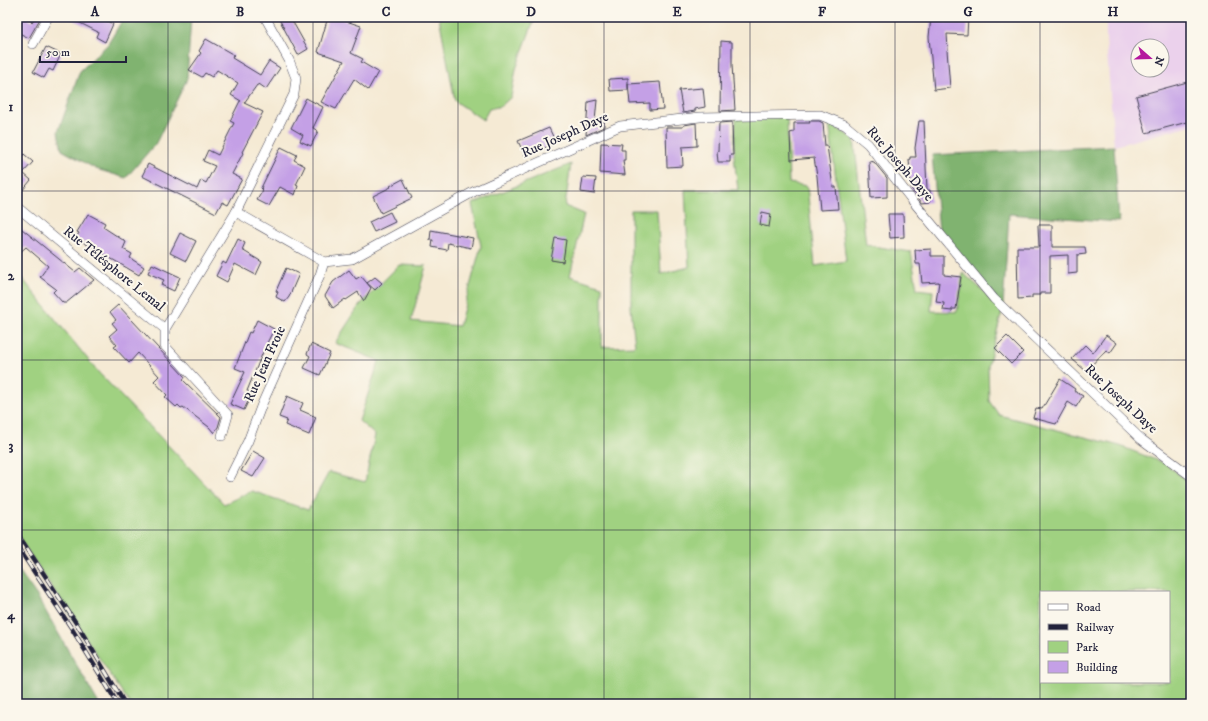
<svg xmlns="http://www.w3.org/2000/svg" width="1208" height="721" viewBox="0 0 1208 721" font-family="'IM FELL DW Pica',serif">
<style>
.built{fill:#ebd1ec;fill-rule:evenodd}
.green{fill:#a0d181;stroke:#617a5e;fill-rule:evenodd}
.forest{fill:#80b36f;stroke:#516a55}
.building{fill:#c4a0e6}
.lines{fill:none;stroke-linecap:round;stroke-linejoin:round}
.street-casing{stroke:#424052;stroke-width:10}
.street{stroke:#fff;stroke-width:9}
.rail-casing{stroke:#22223b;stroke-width:4.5}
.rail{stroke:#fbf7ec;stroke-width:3;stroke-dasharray:9;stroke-linecap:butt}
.grid{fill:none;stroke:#22223b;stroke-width:1;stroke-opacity:0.55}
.labels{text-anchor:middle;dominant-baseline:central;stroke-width:4;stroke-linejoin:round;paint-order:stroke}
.street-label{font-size:14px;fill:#22223b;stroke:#fbf7ec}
.neatline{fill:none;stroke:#22223b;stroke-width:1.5}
.grid-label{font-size:13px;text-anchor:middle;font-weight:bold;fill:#22223b}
</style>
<rect width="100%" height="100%" fill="#fbf7ec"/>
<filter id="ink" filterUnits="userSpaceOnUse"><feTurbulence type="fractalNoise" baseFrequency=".025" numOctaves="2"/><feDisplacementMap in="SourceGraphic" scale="8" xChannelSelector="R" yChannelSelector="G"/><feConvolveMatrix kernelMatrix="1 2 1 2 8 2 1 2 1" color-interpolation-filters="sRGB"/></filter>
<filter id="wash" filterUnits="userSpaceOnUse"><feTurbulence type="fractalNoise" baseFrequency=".012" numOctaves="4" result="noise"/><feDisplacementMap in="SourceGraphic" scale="16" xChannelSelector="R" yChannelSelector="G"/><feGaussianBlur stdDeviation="0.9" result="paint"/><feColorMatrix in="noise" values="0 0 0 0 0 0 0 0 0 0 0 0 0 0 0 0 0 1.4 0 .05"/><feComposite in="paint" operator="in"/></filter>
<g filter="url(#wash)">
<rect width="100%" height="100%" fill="#f5ead4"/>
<path class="built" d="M1106,17H1191V125L1114,146L1106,39ZM1138,46H1162V70H1138Z"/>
<g class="green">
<polygon points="439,17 535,17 516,69 511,97 501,106 489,109 483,120 455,101"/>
<path d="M787,115L789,183L807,186L815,266L846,261L829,123L854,139L866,245L911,252L917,289L933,291L931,311L957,312L963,273L1003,308L988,366L989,401L999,415L1120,446L1166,464L1191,484V704H130L17,535V272L99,373L224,504L252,491L308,510L329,472L365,482L375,435L359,421L379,361L335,343L359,306L399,265L426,266L411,321L459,326L481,246L472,204L571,164L565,206L584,214L570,276L602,286V347L635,346L631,307V210H657L661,274L689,267L685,190H738L734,157L736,117ZM1041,592H1169V682H1041Z"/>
</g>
<g class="forest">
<polygon points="124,17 191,17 187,79 156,143 126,178 96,169 62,150 58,132 80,71 108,44"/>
<polygon points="1114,146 1119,222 1009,214 1003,308 939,231 932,155"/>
<polygon points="17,568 37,596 99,704 17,704 17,629 22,627 17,612"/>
</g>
<g id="blocks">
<g class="building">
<polygon points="20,17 26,17 32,22 35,17 41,17 29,38 17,32 17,22"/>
<polygon points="68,17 99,17 113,24 105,42 96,37 98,32"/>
<polygon points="278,17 290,17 308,49 298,55"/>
<polygon points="328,17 344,17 343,20 361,26 351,53 363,59 361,62 378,72 368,90 354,79 336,109 321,102 344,61 318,52"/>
<polygon points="931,17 968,17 967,35 947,34 948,50 947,50 950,88 934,90 929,37"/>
<polygon points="206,39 234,55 232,58 260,75 269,61 280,68 266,89 259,84 258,85 257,85 244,103 263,112 242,152 243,153 232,174 242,179 228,205 222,202 216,213 142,176 148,164 197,189 201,180 206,183 215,166 203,161 208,150 218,155 234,123 230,121 240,101 241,101 231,95 238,83 217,70 212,77 205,73 202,77 189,70 201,53 199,51"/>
<polygon points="721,41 732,42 732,65 735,110 720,111"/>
<polygon points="46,47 61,54 53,71 49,69 44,78 33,72"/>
<polygon points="628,78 628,90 610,91 609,79"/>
<polygon points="1191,81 1191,121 1146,133 1136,96"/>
<polygon points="660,82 663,109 650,110 650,103 630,104 628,84"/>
<polygon points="703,88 705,107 695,109 695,111 683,113 679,90"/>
<polygon points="306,98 323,107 313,128 318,131 311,146 300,141 303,135 291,128"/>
<polygon points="597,100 595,121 604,120 604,127 586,135 588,102"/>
<polygon points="809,121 819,121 823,123 825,146 827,146 833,187 836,187 838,209 820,210 817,176 814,158 791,160 790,133 794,132 794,123 810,123"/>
<polygon points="919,121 924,121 927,190 930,190 930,202 922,203 911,188 909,159 910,159 910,157 916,157 915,148"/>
<polygon points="732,122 733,155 730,155 730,162 718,162 717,151 718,151 719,123"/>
<polygon points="696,123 697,146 682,147 683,166 667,167 666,127 683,127 684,125"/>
<polygon points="549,128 556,143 525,156 518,141"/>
<polygon points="601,143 622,144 621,150 625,150 625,160 623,160 625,175 600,173"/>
<polygon points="281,147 297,155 294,160 305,166 296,185 298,186 295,195 280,187 269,206 257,200 263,190 261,188"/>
<polygon points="24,154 33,162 23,173 31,180 22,191 17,186 17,163"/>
<polygon points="869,161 874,162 887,178 887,197 871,198"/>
<polygon points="583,177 596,178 594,194 581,192"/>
<polygon points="403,179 412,198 381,213 373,196 391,187 390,186"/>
<polygon points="390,212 395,222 374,232 369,222"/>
<polygon points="762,212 771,214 769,227 760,225"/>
<polygon points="88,214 105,223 103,227 126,242 123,249 132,254 130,258 144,267 139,275 76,238 79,233 77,232"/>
<polygon points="888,214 903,214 904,237 890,238"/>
<polygon points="1038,225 1052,225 1052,247 1085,247 1086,254 1077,255 1077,273 1068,274 1068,255 1050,256 1050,293 1040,293 1040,295 1032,295 1032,298 1018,299 1017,247 1039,247"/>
<polygon points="22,229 75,272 80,268 94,280 66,303 63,303 53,292 56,289 40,277 48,266 26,247 17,255 17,236"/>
<polygon points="431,230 473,238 471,248 448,243 447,250 432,247 433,240 430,240"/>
<polygon points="180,233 196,241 186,261 170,253"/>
<polygon points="555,238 566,240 563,262 551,260"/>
<polygon points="238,239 245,243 242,250 262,262 256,275 235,264 227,282 216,276 223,262 226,264"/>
<polygon points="931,249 931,256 944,256 944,275 961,277 956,309 952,309 952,311 943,310 944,303 936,302 939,282 922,283 920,264 916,264 915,250"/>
<polygon points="152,264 180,277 174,291 161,285 164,280 148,273"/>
<polygon points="286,268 299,274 289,297 285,302 276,297 278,292 276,291"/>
<polygon points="349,270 356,279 361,276 371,288 364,301 358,292 346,300 345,299 333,308 325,296 333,282"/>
<polygon points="375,277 382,283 375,290 367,283"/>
<polygon points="118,305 185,377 183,380 221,417 218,427 214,433 209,427 183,407 181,408 178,405 176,407 165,397 167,395 154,381 159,376 138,353 129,363 114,347 117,345 109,336 117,329 112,323 116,320 110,312"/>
<polygon points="257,320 274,329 265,347 247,391 252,393 244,410 230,404 245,372 235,368 249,332 251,333"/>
<polygon points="1106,335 1117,343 1110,353 1106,350 1086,371 1072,359 1085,345 1093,353"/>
<polygon points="1007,336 1023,352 1011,364 995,348"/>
<polygon points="311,344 330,353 320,375 304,368 310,356 307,354"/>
<polygon points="1060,379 1075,389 1074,391 1083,396 1076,407 1068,402 1056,424 1033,418 1036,408 1042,409"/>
<polygon points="287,396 303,403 300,410 316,417 309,435 285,425 287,420 279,417"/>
<polygon points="253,451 265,458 253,477 241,471"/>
</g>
</g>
</g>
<g filter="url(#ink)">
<use href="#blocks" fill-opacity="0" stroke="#424052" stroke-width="1"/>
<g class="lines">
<g class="street-casing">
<g id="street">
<polyline points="33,44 48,17"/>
<polyline points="17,207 165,329 165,346 228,415 222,436"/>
<polyline points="324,262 352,259 475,191 620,126 700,117 820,115 845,125 868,144 912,200 994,299 1141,439 1191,476"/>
<polyline points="165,329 236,212 294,94 296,78 289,60 265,17"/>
<polyline points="230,477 248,441 262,404 320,275 324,262 236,212"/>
</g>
</g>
<use href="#street" class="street"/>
<g class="rail-casing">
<g id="rail">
<polyline points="17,533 78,626 125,704"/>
<polyline points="17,546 72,629 118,704"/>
</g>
</g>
<use href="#rail" class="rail"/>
</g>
</g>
<path class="grid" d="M168,17V704M313,17V704M458,17V704M604,17V704M750,17V704M895,17V704M1040,17V704M17,191H1191M17,360H1191M17,530H1191"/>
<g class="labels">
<g class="street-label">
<text transform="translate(565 135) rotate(-24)">Rue Joseph Daye</text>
<text transform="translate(900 164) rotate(49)">Rue Joseph Daye</text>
<text transform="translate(114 269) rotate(39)">Rue Télésphore Lemal</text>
<text transform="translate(265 364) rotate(-66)">Rue Jean Froie</text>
<text transform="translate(1121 399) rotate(43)">Rue Joseph Daye</text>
</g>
</g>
<rect width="1208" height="721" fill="none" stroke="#fbf7ec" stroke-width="44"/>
<rect x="1040" y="591" width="130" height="92" fill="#fbf7ec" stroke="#a4a2a5"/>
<rect x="1048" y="604" width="20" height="6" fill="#ffffff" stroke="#a4a2a5"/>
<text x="1076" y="611" font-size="12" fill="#22223b">Road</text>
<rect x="1048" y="624" width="20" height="6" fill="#22223b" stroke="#a4a2a5"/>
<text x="1076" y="631" font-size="12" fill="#22223b">Railway</text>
<rect x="1048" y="641" width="20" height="12" fill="#a0d181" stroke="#a4a2a5"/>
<text x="1076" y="651" font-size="12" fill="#22223b">Park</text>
<rect x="1048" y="661" width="20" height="12" fill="#c4a0e6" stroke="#a4a2a5"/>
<text x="1076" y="671" font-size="12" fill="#22223b">Building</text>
<g transform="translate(1150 58) rotate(110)"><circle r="19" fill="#fbf7ec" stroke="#a4a2a5"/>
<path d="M0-3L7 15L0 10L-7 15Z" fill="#b5179e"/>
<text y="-6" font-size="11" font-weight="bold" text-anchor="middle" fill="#22223b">N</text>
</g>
<path d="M40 56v6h86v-6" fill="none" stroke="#22223b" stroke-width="2"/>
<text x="46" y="56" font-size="12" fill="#22223b" stroke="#fbf7ec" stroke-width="3" paint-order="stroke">50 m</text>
<rect x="22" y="22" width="1164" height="677" class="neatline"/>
<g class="grid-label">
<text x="95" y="16">A</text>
<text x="240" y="16">B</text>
<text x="386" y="16">C</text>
<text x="531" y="16">D</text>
<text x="677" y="16">E</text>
<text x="822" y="16">F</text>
<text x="968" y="16">G</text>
<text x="1113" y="16">H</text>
<text x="11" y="111">1</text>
<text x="11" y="280">2</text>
<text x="11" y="450">3</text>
<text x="11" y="619">4</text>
</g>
</svg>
